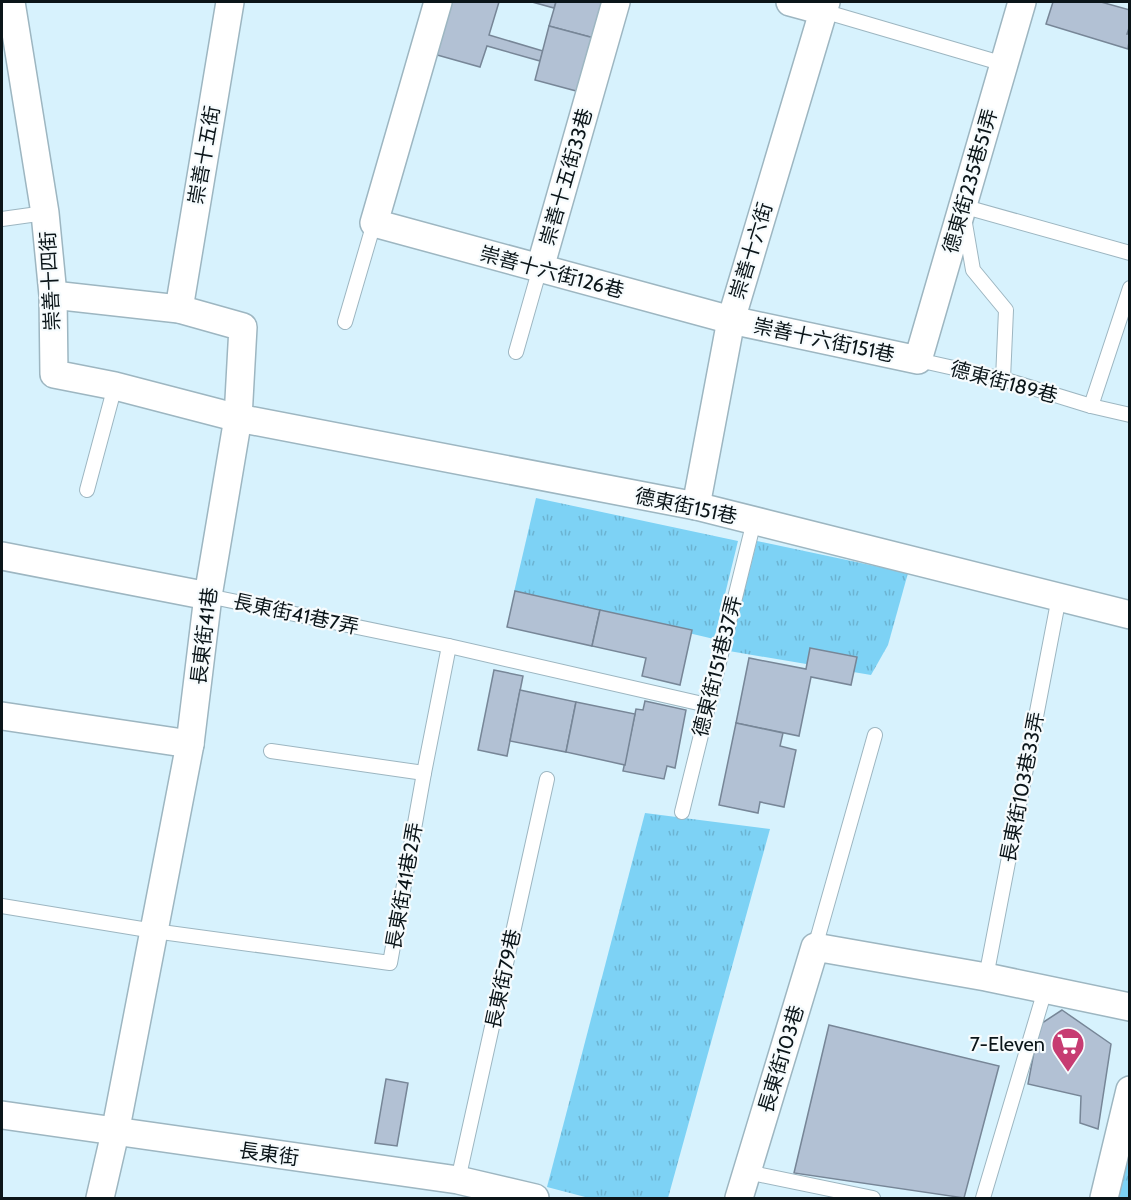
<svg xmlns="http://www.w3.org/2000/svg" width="1131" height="1200" viewBox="0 0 1131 1200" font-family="Cabin,'Noto Sans TC',sans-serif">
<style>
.grass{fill:url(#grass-tufts)}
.building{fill:#b2c1d4;stroke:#778697;stroke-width:1.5}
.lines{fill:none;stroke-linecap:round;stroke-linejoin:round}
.service-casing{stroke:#9db6c1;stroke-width:16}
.minor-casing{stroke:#9db6c1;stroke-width:30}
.service{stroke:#fff;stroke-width:14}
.minor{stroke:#fff;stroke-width:27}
.labels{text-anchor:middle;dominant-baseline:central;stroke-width:4.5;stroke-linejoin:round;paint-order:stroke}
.street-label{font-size:20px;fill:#0b1519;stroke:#f6fbfd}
.poi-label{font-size:20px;fill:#0b1519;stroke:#f6fbfd;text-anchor:end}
</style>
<defs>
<pattern id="grass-tufts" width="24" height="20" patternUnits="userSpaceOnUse" patternTransform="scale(1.5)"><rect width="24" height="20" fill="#7dd2f5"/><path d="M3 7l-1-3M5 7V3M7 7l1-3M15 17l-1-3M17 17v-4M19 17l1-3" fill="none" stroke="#6bb3d1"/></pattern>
</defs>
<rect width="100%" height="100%" fill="#d7f2fd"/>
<g class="grass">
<polygon points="536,498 738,541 714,639 514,592"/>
<polygon points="757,541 908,573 888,645 871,675 729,651"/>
<polygon points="645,813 770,829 668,1198 589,1198 547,1187"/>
<polygon points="1129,1107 1129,1198 1109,1198"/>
</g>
<g class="building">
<polygon points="445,2 499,2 489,35 543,51 540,61 487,46 480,67 430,53"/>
<polygon points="532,2 556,2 554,8"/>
<polygon points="556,2 604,2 594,38 549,26"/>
<polygon points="1053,2 1101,2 1130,10 1130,25 1127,34 1130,34 1128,49 1046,24"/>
<polygon points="549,26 594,38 580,92 535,80"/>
<polygon points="515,591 600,610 592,646 507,627"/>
<polygon points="600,610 692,630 680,685 642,676 646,658 592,646"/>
<polygon points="810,648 857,657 851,685 811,677 799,736 736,723 749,658 806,669"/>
<polygon points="494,670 523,676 507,756 478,750"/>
<polygon points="520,690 576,702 566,752 510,741"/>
<polygon points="645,701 686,710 675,768 667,766 664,779 623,771 636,709 643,710"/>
<polygon points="576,702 635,714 625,765 566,752"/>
<polygon points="736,723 783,733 780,746 796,750 784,807 760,802 758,813 719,805"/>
<polygon points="1062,1010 1111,1044 1098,1129 1080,1123 1081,1096 1028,1084 1039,1025"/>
<polygon points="829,1025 999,1066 964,1198 794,1173"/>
<polygon points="386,1079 408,1083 397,1146 375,1143"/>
</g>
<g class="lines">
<g class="service-casing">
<g id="service">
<polyline points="823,11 1004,64"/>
<polyline points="2,219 45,213"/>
<polyline points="345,322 374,223"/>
<polyline points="516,352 540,268"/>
<polyline points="918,360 1003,379 1091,406 1130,415"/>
<polyline points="1003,379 1006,310 973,270 962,206 1130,253"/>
<polyline points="1091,406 1130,288"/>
<polyline points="87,490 115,386"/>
<polyline points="208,596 449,646 707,705"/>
<polyline points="271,751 424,773"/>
<polyline points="682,812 754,521"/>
<polyline points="2,906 154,931 390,963 424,773 449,646"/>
<polyline points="815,947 875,735"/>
<polyline points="986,977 1059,597"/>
<polyline points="747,1172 873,1198"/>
<polyline points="458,1180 547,779"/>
<polyline points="983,1198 1045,990"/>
</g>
</g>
<g class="minor-casing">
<g id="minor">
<polyline points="11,2 45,213 53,295 54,374 115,386 238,418 696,506 1130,615"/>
<polyline points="438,2 374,223 731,320 918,360 1022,2"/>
<polyline points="790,2 823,11"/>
<polyline points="540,268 616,2"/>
<polyline points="53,295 179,309 243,327 238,418 208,596 190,744 115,1133 100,1198"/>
<polyline points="179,309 230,2"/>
<polyline points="696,506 731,320 826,2"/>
<polyline points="2,556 208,596"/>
<polyline points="2,716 190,744"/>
<polyline points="2,1115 458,1180 535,1198"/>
<polyline points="739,1198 815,947 986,977 1130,1007"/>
<polyline points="1104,1198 1130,1090"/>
</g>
</g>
<use href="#service" class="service"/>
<use href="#minor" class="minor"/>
</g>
<defs>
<g id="supermarket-pin" transform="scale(1.725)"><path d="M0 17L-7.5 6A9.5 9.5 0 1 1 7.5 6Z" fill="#c73c72" stroke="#f6fbfd"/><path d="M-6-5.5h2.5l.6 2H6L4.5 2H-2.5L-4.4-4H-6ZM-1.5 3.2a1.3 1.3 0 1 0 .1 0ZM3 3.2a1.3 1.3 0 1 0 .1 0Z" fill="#fff"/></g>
</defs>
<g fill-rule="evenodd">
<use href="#supermarket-pin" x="1068" y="1044"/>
</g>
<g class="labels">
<g class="street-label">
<text transform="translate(204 155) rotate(-80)">崇善十五街</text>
<text transform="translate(566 177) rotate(-74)">崇善十五街33巷</text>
<text transform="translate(970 181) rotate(-74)">德東街235巷51弄</text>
<text transform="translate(751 251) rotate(-73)">崇善十六街</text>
<text transform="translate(552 272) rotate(15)">崇善十六街126巷</text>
<text transform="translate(50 281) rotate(-93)">崇善十四街</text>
<text transform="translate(824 340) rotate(12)">崇善十六街151巷</text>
<text transform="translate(1004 382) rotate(15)">德東街189巷</text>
<text transform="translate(686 506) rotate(12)">德東街151巷</text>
<text transform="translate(296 614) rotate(12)">長東街41巷7弄</text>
<text transform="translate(204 636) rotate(-83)">長東街41巷</text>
<text transform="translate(717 666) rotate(-76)">德東街151巷37弄</text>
<text transform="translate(1022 787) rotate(-79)">長東街103巷33弄</text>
<text transform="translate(404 886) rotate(-80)">長東街41巷2弄</text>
<text transform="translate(503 979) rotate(-78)">長東街79巷</text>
<text transform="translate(781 1059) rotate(-73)">長東街103巷</text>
<text transform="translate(269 1154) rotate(8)">長東街</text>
</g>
<g class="poi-label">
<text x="1045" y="1044">7-Eleven</text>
</g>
</g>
<rect width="1131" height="1200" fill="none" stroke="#0b1519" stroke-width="6"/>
</svg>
